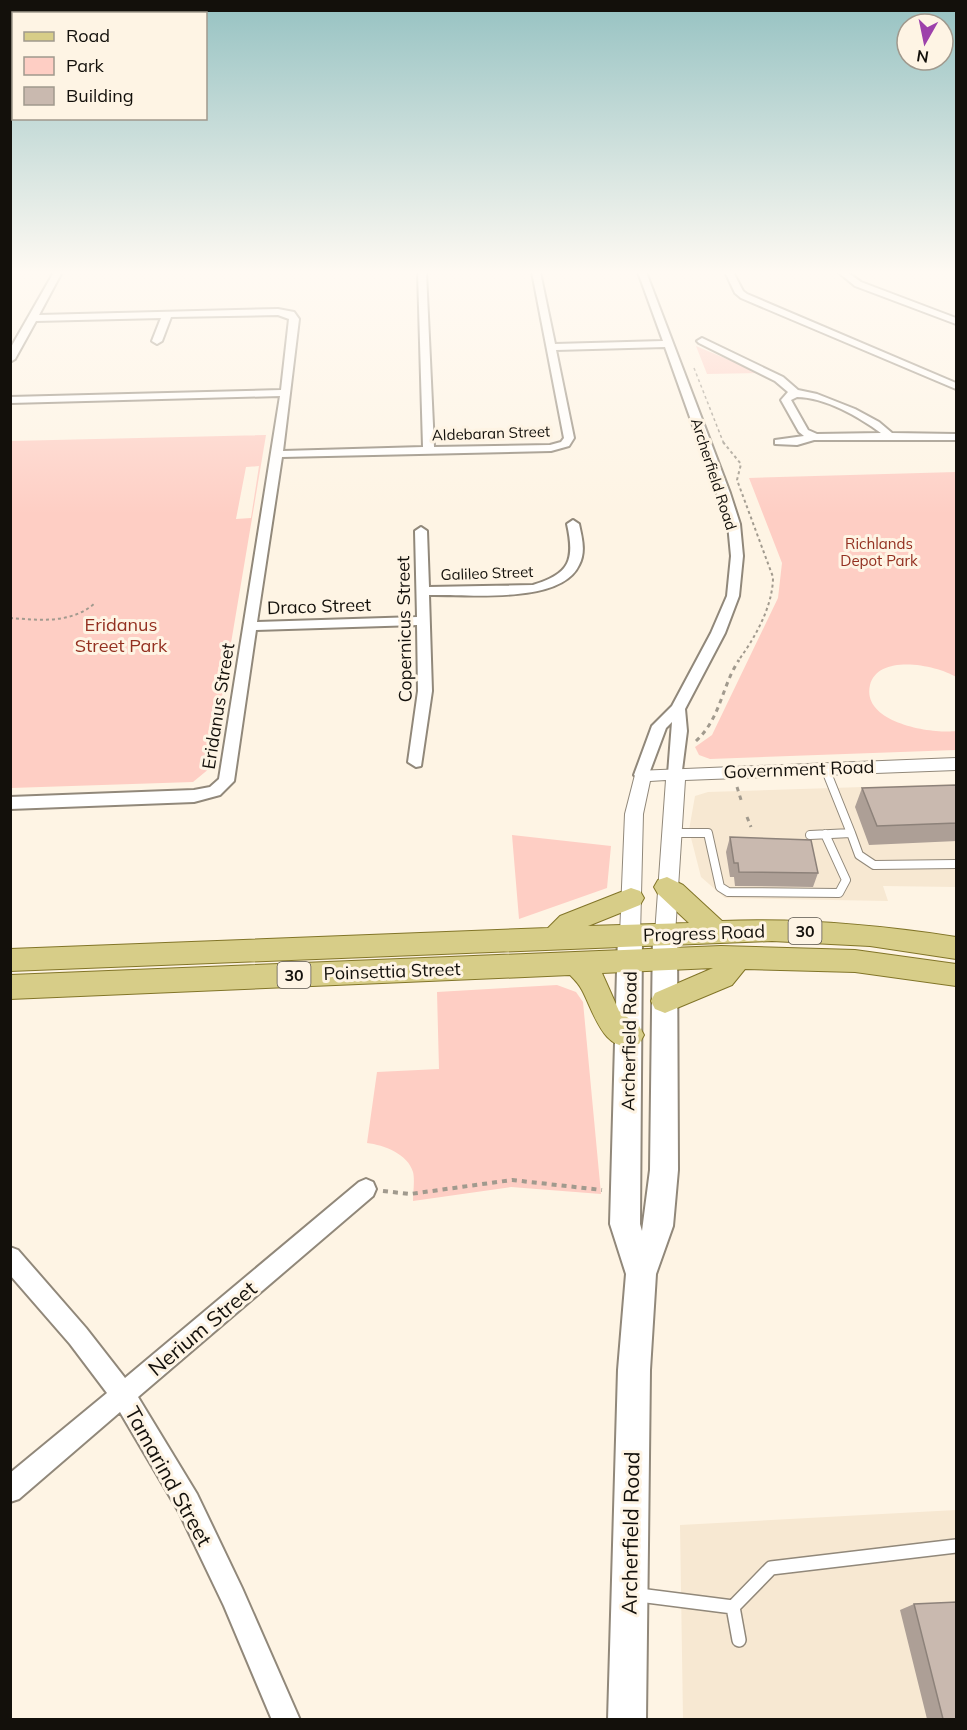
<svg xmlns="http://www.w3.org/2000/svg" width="967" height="1730" viewBox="0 0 967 1730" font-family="Mulish,sans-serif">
<rect width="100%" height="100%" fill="#fef4e4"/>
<!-- built -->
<path fill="#f7e8d2" d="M956 784V887L883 886 888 901 725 898 701 877 689 830 695 796 708 792Z
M956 1510V1719H683L680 1525Z"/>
<!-- green -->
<path fill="#fecec4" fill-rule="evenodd" d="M696 346 760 373 707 374Z
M266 435 210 768 193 782 11 788V441ZM259 466 251 518 236 519 246 467Z
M956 472V677C937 665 878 653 870 685 861 723 932 734 956 731V750L710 759 699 755 695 747 712 735 778 598 782 563 749 478Z
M512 835 611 846 607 888 519 919Z
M557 985 576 992 583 1002 601 1194 511 1187 413 1201C413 1192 415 1180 413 1172 408 1154 384 1145 367 1143L377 1072 439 1069 437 992Z"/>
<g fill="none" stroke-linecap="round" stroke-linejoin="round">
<defs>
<path id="service-far1" d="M671 833H708L720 887 728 892 839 893 846 880 825 834
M851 833 859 855 874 865 956 864
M810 835 851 833 825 768"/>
<path id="service" d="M639 1595 733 1607
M733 1607 771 1568 956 1546
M733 1607 739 1640"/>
<path id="minor" d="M54 272H62L39 315 278 309 294 312 299 319 283 451 423 447 418 272H426L434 447 550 445 561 442 564 438 532 272H540L555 344 663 341 638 272H646L730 493 740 524 743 556 739 596 725 633 685 709 687 731 681 778H671L668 774 672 722 666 728 647 779 642 780 634 775 652 726 672 706 711 633 727 596 731 556 728 524 665 347 556 350 574 438 569 446 551 451 282 457 257 622 417 617 415 531 421 527 427 531 429 587 533 585C570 574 575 560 567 524L573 520 579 524C582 538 586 552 579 565 561 605 466 594 429 595L432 691 421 766 416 767 408 762 418 691 417 625 256 630 234 781 220 795 194 802 10 809V797L194 790 210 787 219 779 280 396 10 403V397L281 390 289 319 278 315 171 317 162 341 157 344 152 341 161 318 36 321 15 359 10 362V349Z
M725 272H733L743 291 747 294 956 383V389L741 298 735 293Z
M838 272H847L861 282 956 318V324L855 286Z
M702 338 783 377 798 390 817 394 855 409 879 422 892 433 956 434V440H814L797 445 775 444V440L804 436 799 432 781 400 788 392 775 381 699 343 697 341ZM797 397C825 397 859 417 881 433L817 434 808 430 791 400Z
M366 1179 373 1182 376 1189 373 1196 138 1397 197 1494 242 1588 300 1720H272L224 1606 179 1512 120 1412 19 1499 10 1502V1473L107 1393 70 1344 10 1275V1247L18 1250 86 1328 125 1378 359 1182Z"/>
<path id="tertiary" d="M956 758V770L685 780 675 934 672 940 665 942 658 940 655 934 666 780 650 781 643 814 640 935 637 941 630 943 623 941 620 935 625 814 636 771Z"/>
<path id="secondary" d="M665 925 673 927 677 934 678 1170 673 1226 656 1274 650 1370 646 1720H608L618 1370 626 1274 610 1224 618 935 622 928 630 926 638 928 642 935 640 1224 642 1231 650 1170 653 934 657 927Z"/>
<path id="primary" d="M667 877 683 885 722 921C801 918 878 925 956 937V959L870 946 772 941 10 971V949L548 928 560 916 631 888 640 891 644 898 640 905 588 926 689 923 658 894 654 887 658 880Z
M721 946 855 950 956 964V986L855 972 745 969 732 985 665 1013 655 1009 651 1001 655 993 713 968 602 973 619 1011 639 1026 644 1035 639 1044C604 1057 594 1012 582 990 579 984 574 979 570 975L10 999V975Z"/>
</defs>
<!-- service-far1 casing -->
<use href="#service-far1" stroke="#91887a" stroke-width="10"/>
<!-- service casing -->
<use href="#service" stroke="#91887a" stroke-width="16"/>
<!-- minor casing -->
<use href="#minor" stroke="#91887a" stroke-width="4"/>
<!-- tertiary casing -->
<use href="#tertiary" stroke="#91887a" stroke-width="2"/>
<!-- secondary casing -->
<use href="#secondary" stroke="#91887a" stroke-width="4"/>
<!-- primary casing -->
<use href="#primary" stroke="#827528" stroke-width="2"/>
<!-- path-far3 -->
<path stroke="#a19a8e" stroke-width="1.5" stroke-dasharray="3 3" stroke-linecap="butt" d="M694 368 724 444"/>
<!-- path-far2 -->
<path stroke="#a19a8e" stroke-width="2" stroke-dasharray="3 3" stroke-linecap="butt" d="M723 442 741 464 737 480 773 577C773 606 755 638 738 661
M10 618C39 620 70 624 94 604"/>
<!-- path-far1 -->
<path stroke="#a19a8e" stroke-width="3" stroke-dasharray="4.5 4.5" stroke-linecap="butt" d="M696 741C721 718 722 685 739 660
M737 787 742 803
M747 817 751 827"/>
<!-- path -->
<path stroke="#a19a8e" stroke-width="4" stroke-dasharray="5 5" stroke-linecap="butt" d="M383 1191 410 1194 512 1180 602 1190"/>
<!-- service-far1 -->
<use href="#service-far1" stroke="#fff" stroke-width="8"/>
<!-- service -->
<use href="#service" stroke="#fff" stroke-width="13"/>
<!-- minor -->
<use href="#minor" fill="#fff" fill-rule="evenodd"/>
<!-- tertiary -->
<use href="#tertiary" fill="#fff" fill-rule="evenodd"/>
<!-- secondary -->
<use href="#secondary" fill="#fff" fill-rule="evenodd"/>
<!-- primary -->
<use href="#primary" fill="#d7cd88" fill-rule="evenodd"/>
</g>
<!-- wall -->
<path fill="#ad9f96" d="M957 785V841L869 845 855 807 862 788Z
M730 837 818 873 813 887 735 886 734 877H730L726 852Z
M914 1604 957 1719H927L900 1610Z"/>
<!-- building -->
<path fill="#c9b9af" stroke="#8d827a" stroke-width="1.5" d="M957 785V823L877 826 862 788Z
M730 837 811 840 818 873 739 872 738 863H734Z
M957 1602V1719H943L914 1604Z"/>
<!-- sky -->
<linearGradient id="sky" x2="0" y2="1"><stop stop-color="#96c2c2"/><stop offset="0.53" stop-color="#fffaf3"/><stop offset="1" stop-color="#fffaf3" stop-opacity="0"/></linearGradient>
<rect width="967" height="514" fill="url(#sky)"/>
<g text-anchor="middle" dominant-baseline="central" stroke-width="6" stroke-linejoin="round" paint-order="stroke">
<!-- far-street labels -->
<g font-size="15" fill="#13100b" stroke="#fef4e4">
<text transform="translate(491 433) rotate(-2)">Aldebaran Street</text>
<text transform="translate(714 474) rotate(72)">Archerfield Road</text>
<text transform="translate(487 573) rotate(-2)">Galileo Street</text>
</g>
<!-- far-park labels -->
<g font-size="15" fill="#933020" stroke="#fef4e4">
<text x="879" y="543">Richlands<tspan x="879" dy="17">Depot Park</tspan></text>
</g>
<!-- shield labels -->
<g fill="#fef4e4" stroke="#5a544c" stroke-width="1.5">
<rect x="788.5" y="918" width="33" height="26" rx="4.5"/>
<rect x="277.5" y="962" width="33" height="26" rx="4.5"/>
</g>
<g font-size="16" font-weight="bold" fill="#13100b">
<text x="805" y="931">30</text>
<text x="294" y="975">30</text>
</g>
<!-- street labels -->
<g font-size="18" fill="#13100b" stroke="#fef4e4">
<text transform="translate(319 606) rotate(-2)">Draco Street</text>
<text transform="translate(404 629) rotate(-91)">Copernicus Street</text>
<text transform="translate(218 706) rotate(-81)">Eridanus Street</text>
<text transform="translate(799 769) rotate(-2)">Government Road</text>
<text transform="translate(704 933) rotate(-2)">Progress Road</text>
<text transform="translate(392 971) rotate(-2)">Poinsettia Street</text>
<text transform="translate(629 1041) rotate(-89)">Archerfield Road</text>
</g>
<!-- park labels -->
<g font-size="18" fill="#933020" stroke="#fef4e4">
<text x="121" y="624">Eridanus<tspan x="121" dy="21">Street Park</tspan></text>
</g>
<!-- near-street labels -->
<g font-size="21" fill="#13100b" stroke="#fef4e4">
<text transform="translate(202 1328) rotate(-40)">Nerium Street</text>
<text transform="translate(169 1476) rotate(61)">Tamarind Street</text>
<text transform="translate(630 1533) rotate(-89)">Archerfield Road</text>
</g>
</g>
<!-- border -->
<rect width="967" height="1730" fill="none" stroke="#13100b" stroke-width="24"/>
<!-- legend -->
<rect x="12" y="12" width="195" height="108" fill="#fef4e4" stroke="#a0998d" stroke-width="1.5"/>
<rect x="24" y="32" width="30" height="9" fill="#d7cd88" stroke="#a0998d" stroke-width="1.5"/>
<text x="66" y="42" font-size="18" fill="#13100b">Road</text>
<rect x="24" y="57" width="30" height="18" fill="#fecec4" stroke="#a0998d" stroke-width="1.5"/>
<text x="66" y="72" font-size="18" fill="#13100b">Park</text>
<rect x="24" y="87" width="30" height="18" fill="#c9b9af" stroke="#a0998d" stroke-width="1.5"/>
<text x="66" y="102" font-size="18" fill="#13100b">Building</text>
<!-- north arrow -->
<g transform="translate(925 42) rotate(189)"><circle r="28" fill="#fef4e4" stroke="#a0998d" stroke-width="1.5"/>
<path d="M0-4.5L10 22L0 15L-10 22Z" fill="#9d41ab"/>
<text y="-9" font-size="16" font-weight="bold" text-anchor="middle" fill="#13100b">N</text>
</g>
</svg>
